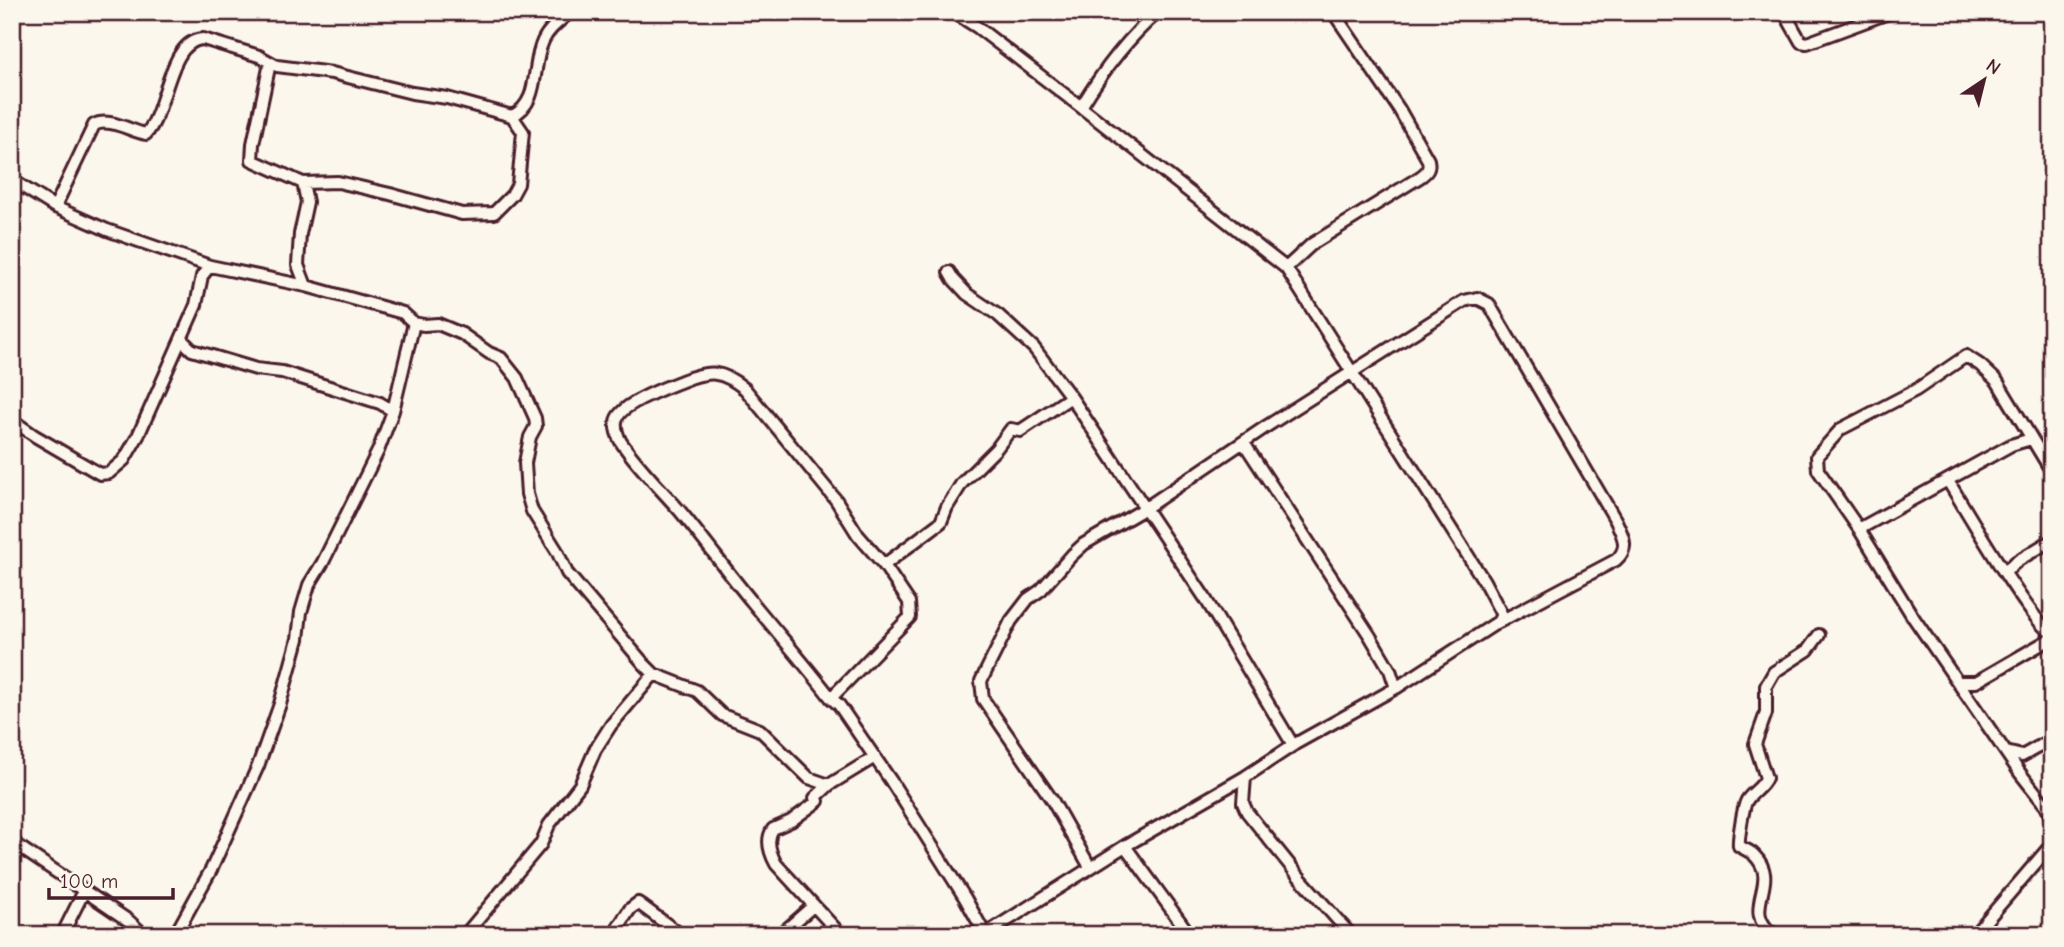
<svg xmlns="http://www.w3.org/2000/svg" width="2064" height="947" viewBox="0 0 2064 947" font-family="'Comic Neue',sans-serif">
<rect width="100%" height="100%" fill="#fbf7ec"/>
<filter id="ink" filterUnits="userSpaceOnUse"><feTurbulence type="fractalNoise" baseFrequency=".0143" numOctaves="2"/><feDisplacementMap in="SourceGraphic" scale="14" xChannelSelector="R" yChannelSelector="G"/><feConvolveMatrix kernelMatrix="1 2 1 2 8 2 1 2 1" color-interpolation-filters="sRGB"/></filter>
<g filter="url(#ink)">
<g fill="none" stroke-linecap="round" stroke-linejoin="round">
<defs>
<path id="minor" d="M953 12 977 27 1081 107 1286 268 1484 581 1502 615 1498 622 1396 688 1295 744 1245 777 1125 846 984 935
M1784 12 1801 42 1807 43 1891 12
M270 63 253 144 252 160 303 183 338 182 390 194 462 214 494 213 512 195 518 184 523 132 512 116
M1081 107C1102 72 1127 39 1158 12
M12 180 55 207 107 230 210 266 306 286 403 313 414 323 393 411 378 451 323 562 309 585 301 612 298 639 280 704 258 766 211 870 175 935
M303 183 307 202 300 234 298 265 306 286
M55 207 94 125C109 117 130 131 146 134 167 112 168 40 203 39L259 56 277 66 332 73 412 93 447 98 512 116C541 102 531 66 543 41 548 29 560 21 570 12
M210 266 202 276 196 305 181 339 192 350 256 369 282 372 380 403 393 411
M1286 268 1312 244 1420 177C1427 172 1430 169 1428 160L1399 109 1333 12
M949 272 953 279 967 294 998 315 1034 348 1071 397 1205 598 1293 745
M414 323 424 325 438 324 462 334 489 353 501 358 517 378 535 418 536 426 530 437 525 463 527 494 532 511 557 551 567 573 644 664 654 674 697 691 722 715 760 730 809 778 829 785
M12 420 35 436 100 474 109 473 124 460 138 436 181 339
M1244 443 1370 636 1390 670 1396 688
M2052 472 1997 381 1980 365 1966 356 1916 390 1841 429 1817 456 1818 470 1859 529 1913 617 2020 773 2046 806 2052 819
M1948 481C1964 506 2032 625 2052 633
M1859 529 2011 445 2031 439
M884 565 941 522 947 507 962 483 996 449 1011 429 1020 431 1071 397
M2005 572 2017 561 2052 540
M1959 682H1976L2052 638
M831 698 910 617 909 602 884 565 858 535 836 500 745 389C722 370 709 370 682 381 667 387 617 405 616 422 615 428 618 437 621 442 638 467 660 488 680 511 705 541 728 573 753 603 779 635 806 665 831 698L839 705 891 781 965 898 985 934
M2006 752 2022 756 2052 739
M1245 777 1243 803 1247 812 1301 879 1351 935
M12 842 129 921 144 935
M1125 846 1190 935
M1090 867 1052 800 983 699 981 681 1011 621 1028 599 1041 590 1072 555 1084 544 1144 509 1267 426 1464 301 1477 298 1489 304 1616 521C1623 536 1630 548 1616 560L1499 622
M62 935 84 891
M465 935 541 844 549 825 580 785 595 750 611 725 654 674
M613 935 630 909 638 903 681 935
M780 935 813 906
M841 935 776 864C770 853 766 839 773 829L791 821 818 801 815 798 829 785 875 757
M1774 935C1738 909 1783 883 1754 855 1750 851 1744 849 1739 846 1738 841 1743 806 1747 800 1753 791 1762 788 1766 778L1755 744 1766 713V686L1774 672 1808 650 1819 635
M1974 935 2052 844"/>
</defs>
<!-- minor casing -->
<use href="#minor" stroke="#4a1f2b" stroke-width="16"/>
<!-- minor -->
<use href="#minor" stroke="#fbf7ec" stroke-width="10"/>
</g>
</g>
<!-- margin -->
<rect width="2064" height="947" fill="none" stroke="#fbf7ec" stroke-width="42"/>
<rect x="21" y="21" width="2022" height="905" fill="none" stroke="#4a1f2b" stroke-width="2.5" filter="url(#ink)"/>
<!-- north arrow -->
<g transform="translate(1984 80) rotate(35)" stroke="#fbf7ec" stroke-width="5" paint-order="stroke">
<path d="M0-5L12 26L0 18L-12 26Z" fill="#4a1f2b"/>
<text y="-10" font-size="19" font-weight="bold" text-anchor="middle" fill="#4a1f2b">N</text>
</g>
<!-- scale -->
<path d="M49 888v10h124v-10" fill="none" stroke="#4a1f2b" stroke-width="3.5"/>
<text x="60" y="888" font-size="21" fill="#4a1f2b" stroke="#fbf7ec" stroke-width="5" paint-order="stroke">100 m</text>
</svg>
